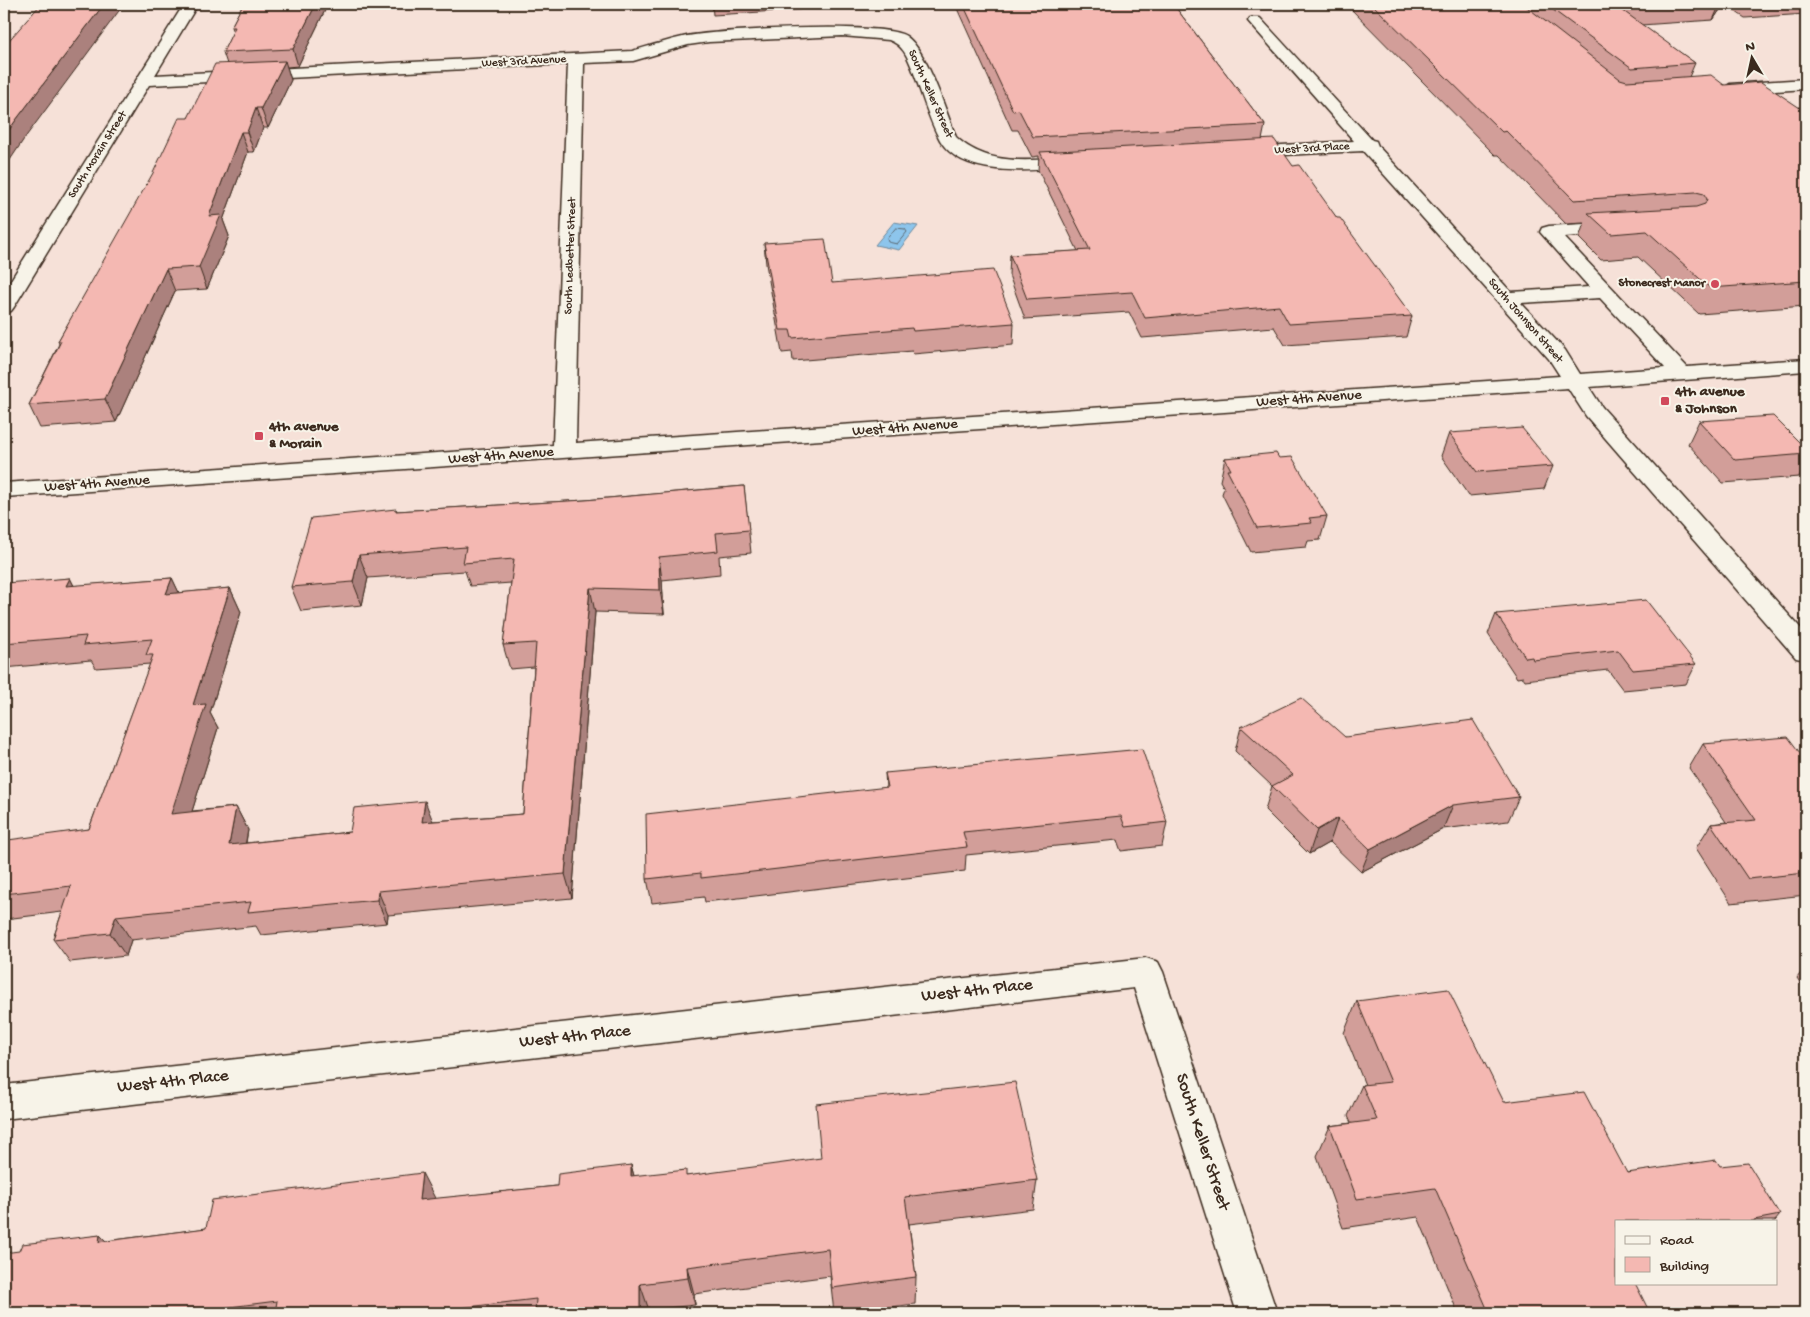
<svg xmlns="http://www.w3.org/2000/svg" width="1810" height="1317" viewBox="0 0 1810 1317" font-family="'Gochi Hand',sans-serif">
<rect width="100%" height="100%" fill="#f6e1d8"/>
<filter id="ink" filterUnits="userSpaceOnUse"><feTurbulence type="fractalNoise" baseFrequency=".02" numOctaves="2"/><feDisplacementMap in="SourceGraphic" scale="10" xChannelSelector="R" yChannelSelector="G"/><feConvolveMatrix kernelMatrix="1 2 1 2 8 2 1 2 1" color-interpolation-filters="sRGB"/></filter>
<g filter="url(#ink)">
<!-- water -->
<path fill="#8dc5ec" stroke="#6c879a" d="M894 222 918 226 899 250 875 245Z"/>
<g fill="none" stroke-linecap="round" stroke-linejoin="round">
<!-- shore -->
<path stroke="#5c6870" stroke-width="1" d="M896 228 905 229 907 232 897 244 888 242 887 239Z"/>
<defs>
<path id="minor" d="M184 4H198L155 75 632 51C650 46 669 40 687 36 720 30 882 21 906 36 927 50 946 112 956 137 989 168 1034 160 1076 157L1082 158 1085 162 1082 166 1076 167C1038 170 963 180 940 140 928 118 921 91 912 68 907 56 903 45 889 40L842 36 709 42 688 45 633 61 584 63 576 443 1560 376 1549 359 1363 151 1246 157 1240 156 1237 152 1240 148 1246 147 1354 141 1248 21 1250 18H1260L1372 140 1376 141 1378 146 1511 292 1589 287 1540 232 1542 228 1549 226 1619 222 1626 224 1628 228 1626 232 1564 237 1687 367 1806 359V371L1589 387 1602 407 1806 634V660L1796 658 1586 416 1568 388 4 497V483L553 445 568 64 149 85 14 307 11 311 4 313V291ZM1600 298 1665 368 1580 374 1565 350 1521 303Z
M1806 79V89L1730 94 1722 89 1730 84Z
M1146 958 1158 962 1163 972 1277 1313H1237L1134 988 4 1119V1085Z"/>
</defs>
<!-- minor casing -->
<use href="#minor" stroke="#3b2a1e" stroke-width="3"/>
<!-- minor -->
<use href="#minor" fill="#f7f3e8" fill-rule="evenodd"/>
</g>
<!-- wall -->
<path fill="#d29e99" stroke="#3b2a1e" d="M243 4H328L298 66 287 67 291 80 268 128H263L254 152H248L223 220 229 236 207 289 175 291 116 422 40 428 29 405 59 344 58 341 188 118 227 64 223 52 233 32 231 27Z
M712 4H841V7L713 15Z
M955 4H1173L1265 125 1262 140 1293 166 1337 218 1412 316 1406 337 1285 345 1274 327 1142 338 1129 312 1025 319 1009 275 1010 255 1078 251 1038 170 1039 156 1032 157 1018 130H1012Z
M1346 4H1806V14L1745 18 1724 4 1713 20 1641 25 1695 63 1689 77 1724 85 1806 112V306L1699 314 1638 257 1601 260 1579 238 1584 223 1566 224 1499 155H1495Z
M764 243 832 283 1014 323 1013 345 913 354 912 351 793 361 792 352 782 353 766 264Z
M1699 421 1806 449V463L1799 477 1723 483 1688 444Z
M1449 433 1553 466 1544 489 1469 496 1441 456Z
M1225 458H1279L1327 516 1320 540 1308 541 1306 547 1251 552 1222 494 1224 488 1220 481Z
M744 486 751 553 719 556 720 574 662 580 664 614 595 612 572 898 388 915 387 923 261 935 256 926 131 940 126 956 70 962 53 939 62 912 5 919 4 918V851L89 829 150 664 96 668 91 660 4 668V586L70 578 74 586 172 578 179 593 230 588 241 612 210 713 218 728 192 811 236 807 248 830 246 843 350 832 432 821 523 814 534 667 510 669 503 645 511 583 470 586 465 571 368 578 362 605 301 611 291 587 396 509 397 511 585 500Z
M1496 614 1696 664 1686 684 1623 690 1608 670 1525 680 1523 677 1517 678 1488 634Z
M1241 727 1345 737 1519 797 1508 821 1443 829 1361 872 1330 842 1309 854 1265 810 1272 786 1235 751Z
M1703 744 1806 761V895L1731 903 1696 848 1711 824 1726 822 1689 768Z
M885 773 1167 822 1162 846 1121 851 1117 840 966 855 965 871 705 902 704 897 652 903 647 879 886 788Z
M1806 966V991L1797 978Z
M1357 1001 1504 1102 1627 1173 1720 1166 1780 1215 1775 1221H1616V1283L1650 1313H1458L1418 1217 1343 1228 1317 1156 1330 1126 1351 1123 1348 1116 1362 1085H1365L1344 1033Z
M631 1165 634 1176H687L1037 1180 1033 1209 909 1224 916 1277 915 1304 843 1313H834L830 1276 694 1294 695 1305 649 1310V1313H4L19 1251 100 1235 106 1241 435 1199 557 1186Z"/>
<!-- shaded-wall -->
<path fill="#ab817d" stroke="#3b2a1e" d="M104 4H124L24 139 4 169V137L16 120Z
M316 4H328L298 66 293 49Z
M1720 4H1724L1713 20Z
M285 61 291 80 268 128 261 108Z
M256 108 263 128 254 152 247 132Z
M241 132 248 152 223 220 229 236 207 289 199 267 209 216Z
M166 269 175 291 116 422 105 399Z
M359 555 368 578 362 605 353 582Z
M659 557 662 580 664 614 660 590Z
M70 578 82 602 66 586Z
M172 578 183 601 166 594Z
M230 588 241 612 210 713 218 728 184 837 171 814 193 705Z
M590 588 595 612 572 898 565 874Z
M425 801 434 824 422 822Z
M1453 805 1443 829 1361 872 1370 849Z
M236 807 248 830 241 868 229 845Z
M1338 818 1330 842 1309 854 1317 830Z
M378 891 388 915 387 923 377 900Z
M116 916 131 940 126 956 110 933Z
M631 1165 639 1194 631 1176Z
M422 1173 437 1202 419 1200Z
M100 1235 126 1262 99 1242Z
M687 1267 694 1294 695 1305 688 1278Z
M640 1284 649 1310V1313H640Z"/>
<!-- building -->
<path fill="#f4b8b2" stroke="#3b2a1e" d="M41 4H104L16 120 4 137V46Z
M243 4H316L293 49 223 52 235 27H231Z
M963 4H1173L1265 125 1033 137 1019 110 1013 111Z
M1372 4H1523L1620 79 1627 81 1711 75 1724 85 1761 82 1806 112V281L1710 288 1647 231 1611 234 1588 213 1696 207 1705 204 1707 199 1704 194 1696 192 1574 200 1506 131 1502 132Z
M1545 4H1641L1615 5 1695 63 1632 68Z
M285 61 261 108H256L247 132H241L209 216 221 215 199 267 166 269 105 399 29 405 61 341H58L153 173 179 118H188L215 64Z
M1274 139 1293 166 1299 165 1337 218H1340L1412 316 1289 324 1279 306 1145 318 1132 292 1027 299 1010 255 1090 250 1040 152Z
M825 239 832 283 993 270 1014 323 913 331 912 328 792 338 790 330H780L764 243Z
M1773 416 1806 449V454L1735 460 1699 421Z
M1522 428 1553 466 1477 472 1449 433Z
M1276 453 1279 458 1292 457 1327 516 1309 518 1312 523 1257 528 1227 470H1231L1225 458Z
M744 486 749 530 716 533 718 551 659 557 660 590 590 588 565 874 378 891 377 900 248 912 251 902 116 916 110 933 53 939 71 886 4 894V851L8 840 89 829 153 655H146L152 639 83 645 86 636 4 643V586L5 583 70 578 66 586 172 578 166 594 230 588 193 705 206 704 171 814 236 807 229 845 350 832 354 808 425 801 422 822 523 814 536 643 503 645 514 559 463 563 466 547 359 555 353 582 291 587 311 518 396 509V511L585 500Z
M1646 600 1696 664 1633 670 1618 650 1533 660 1532 657 1526 658 1496 614Z
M1301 698 1345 737 1473 720 1519 797 1453 805 1370 849 1338 818 1317 830 1272 786 1293 775 1241 727Z
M1788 737 1806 761V873L1748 879 1711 824 1756 820 1703 744Z
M1142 749 1167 822 1125 827 1121 816 963 832 967 847 701 878V873L647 879 646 814 888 787 885 773Z
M1448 989 1504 1102 1584 1092 1627 1173 1716 1160 1720 1166 1748 1163 1780 1215 1754 1220V1221H1616V1283H1635L1650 1313H1489L1435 1188 1357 1199 1330 1126 1377 1120 1362 1085 1391 1082 1357 1001Z
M1015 1082 1037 1180 905 1197 916 1277 832 1288 828 1249 687 1267 688 1278 640 1284V1313H535L536 1299 417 1313H275L277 1301 182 1313H4V1253L19 1251 22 1244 100 1235 99 1242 206 1228 212 1200 422 1173 419 1200 557 1186 558 1174 631 1165V1176L686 1170V1176L821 1158 816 1104Z"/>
</g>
<!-- markers -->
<g fill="#d1495b" stroke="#f7f3e8" stroke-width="2">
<circle cx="1715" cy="284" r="5"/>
<rect x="1660" y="396" width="10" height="10" rx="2.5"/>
<rect x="254" y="431" width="10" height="10" rx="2.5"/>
</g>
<g text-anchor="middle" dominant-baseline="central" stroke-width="4" stroke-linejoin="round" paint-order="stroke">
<!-- far-street labels -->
<g font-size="12" fill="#3b2a1e" stroke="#f7f3e8">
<text transform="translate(524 62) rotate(-3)">West 3rd Avenue</text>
<text transform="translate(930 94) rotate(66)">South Keller Street</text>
<text transform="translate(1312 149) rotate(-3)">West 3rd Place</text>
<text transform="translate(98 155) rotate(-58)">South Morain Street</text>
<text transform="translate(571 256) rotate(-88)">South Ledbetter Street</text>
<text transform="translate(1525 321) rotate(49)">South Johnson Street</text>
</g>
<!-- far-poi labels -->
<g font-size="12" font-weight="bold" fill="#3b2a1e" stroke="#f7f3e8" text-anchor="end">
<text x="1705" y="284">Stonecrest Manor</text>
</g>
<!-- poi labels -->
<g font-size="15" font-weight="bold" fill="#3b2a1e" stroke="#f7f3e8" text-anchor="start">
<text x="1675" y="392">4th avenue<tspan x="1675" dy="17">&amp; Johnson</tspan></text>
<text x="269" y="427">4th avenue<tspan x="269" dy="17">&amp; Morain</tspan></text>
</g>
<!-- street labels -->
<g font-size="15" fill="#3b2a1e" stroke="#f7f3e8">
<text transform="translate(1309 399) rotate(-4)">West 4th Avenue</text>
<text transform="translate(905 428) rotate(-4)">West 4th Avenue</text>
<text transform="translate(501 456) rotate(-4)">West 4th Avenue</text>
<text transform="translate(97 484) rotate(-4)">West 4th Avenue</text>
</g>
<!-- near-street labels -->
<g font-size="18" fill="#3b2a1e" stroke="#f7f3e8">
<text transform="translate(977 991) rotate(-6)">West 4th Place</text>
<text transform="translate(575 1037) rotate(-6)">West 4th Place</text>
<text transform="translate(173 1082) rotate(-6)">West 4th Place</text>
<text transform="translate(1202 1142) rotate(72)">South Keller Street</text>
</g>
</g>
<!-- margin -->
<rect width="1810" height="1317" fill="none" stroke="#f7f3e8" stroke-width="20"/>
<rect x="10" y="10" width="1790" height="1297" fill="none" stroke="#3b2a1e" stroke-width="2" filter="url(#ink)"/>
<!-- legend -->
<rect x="1615" y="1220" width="162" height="65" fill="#f7f3e8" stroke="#aca397"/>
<rect x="1625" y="1236" width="25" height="8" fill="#f7f3e8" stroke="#aca397"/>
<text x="1660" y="1244" font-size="15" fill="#3b2a1e">Road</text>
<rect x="1625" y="1257" width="25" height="15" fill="#f4b8b2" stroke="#aca397"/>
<text x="1660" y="1270" font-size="15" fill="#3b2a1e">Building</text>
<!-- north arrow -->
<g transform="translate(1752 58) rotate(351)" stroke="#f7f3e8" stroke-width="4" paint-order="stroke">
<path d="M0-4L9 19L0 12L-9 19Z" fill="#3b2a1e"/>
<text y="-8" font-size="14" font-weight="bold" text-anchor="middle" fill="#3b2a1e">N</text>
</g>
</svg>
